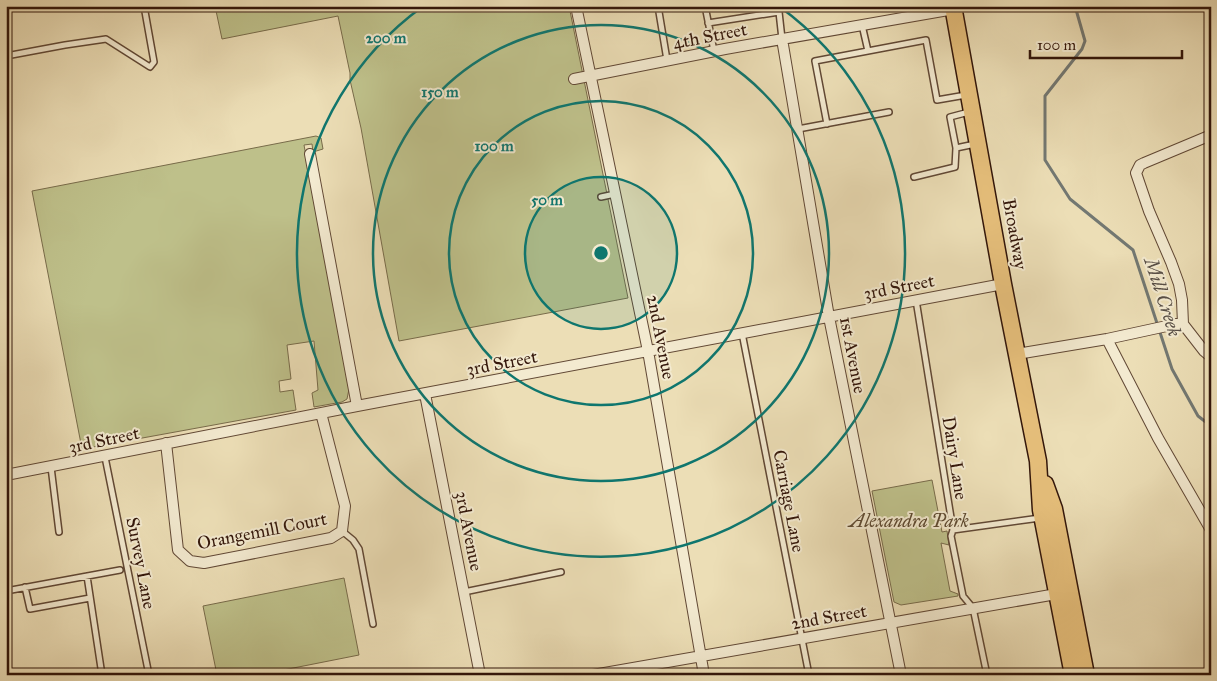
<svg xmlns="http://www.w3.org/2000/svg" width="1217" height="681" viewBox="0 0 1217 681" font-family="'IM FELL Great Primer',serif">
<rect width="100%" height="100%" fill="#ecdeb6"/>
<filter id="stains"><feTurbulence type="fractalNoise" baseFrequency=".004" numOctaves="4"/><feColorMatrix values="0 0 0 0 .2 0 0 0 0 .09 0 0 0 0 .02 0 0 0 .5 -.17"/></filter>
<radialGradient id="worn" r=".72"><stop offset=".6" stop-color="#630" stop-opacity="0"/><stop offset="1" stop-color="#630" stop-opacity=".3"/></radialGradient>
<!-- green -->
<path fill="#bec08a" stroke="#786b4a" d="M215 6H569L628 298 399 341 361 128 350 80V73L338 16 222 39Z
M316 136 321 138 323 149 313 152 312 144 304 145 349 389 347 399 342 402 314 407 312 393 318 390 314 341 287 345 291 379 279 381 280 392 293 390 296 410 82 449 32 191Z
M932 480 942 532 947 531 949 545 941 543 950 591 958 594V596L901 605 894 602 872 491Z
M344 578 359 655 258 675H217L203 606Z"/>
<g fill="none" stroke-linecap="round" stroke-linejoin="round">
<!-- stream -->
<path stroke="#737872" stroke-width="3" d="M1075 6 1085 41 1082 49 1045 96V160L1070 199 1133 250 1172 369 1198 416 1211 426"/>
<defs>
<path id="service" d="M658 6 667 60
M705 6 714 51
M779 12 782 39
M708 23 779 12 778 6
M862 25 868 51
M6 56 65 45 106 39 150 67 154 62 144 6
M827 124 815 61 926 40 937 100 966 95
M798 129 889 112
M956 148 975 144
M914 177 955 167 956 148 950 117 969 112
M601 197 615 194
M916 300 953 530 951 536 963 596 973 608 987 675
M742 333 809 675
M105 457 149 675
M51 467 59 532
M953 530 1040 518
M342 531 353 540 359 549 373 624
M87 576 102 675
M25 587 30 609 90 598
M6 591 120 570
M464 592 561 572"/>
<path id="minor" d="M576 6 648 351 704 675
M782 39 829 317 901 675
M574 79 725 49 954 9
M310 154 357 406
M1183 324 1182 300 1179 284 1171 262 1149 211 1136 173 1140 165 1144 163 1211 135
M1107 339 1158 438 1211 530
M1017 354 1107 339 1176 324H1183L1204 351 1211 357
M425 394 480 675
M166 443 178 550 190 561 204 563 331 538 342 531 345 506 321 413
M6 475 357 406 1003 284
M593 675 1062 593"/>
<path id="primary" d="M953 6 1003 284 1038 461 1041 510 1073 675
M1045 484 1054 509 1086 675"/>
</defs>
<!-- service casing -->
<use href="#service" stroke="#614835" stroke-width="8"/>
<!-- minor casing -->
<use href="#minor" stroke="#614835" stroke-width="12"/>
<!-- primary casing -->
<use href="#primary" stroke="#33160a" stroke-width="19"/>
<!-- service -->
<use href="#service" stroke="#f3ead0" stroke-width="5"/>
<!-- minor -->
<use href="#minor" stroke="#f3ead0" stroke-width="10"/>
<!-- primary -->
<use href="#primary" stroke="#e6bf7b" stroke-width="16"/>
</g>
<!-- distance rings -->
<circle cx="601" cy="253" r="76" fill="#0f766e" fill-opacity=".12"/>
<g fill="none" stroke="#0f766e" stroke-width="2.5">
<circle cx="601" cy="253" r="76"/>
<circle cx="601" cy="253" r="152"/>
<circle cx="601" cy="253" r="228"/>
<path d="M780 7A304 304 0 1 1 422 7"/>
</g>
<g text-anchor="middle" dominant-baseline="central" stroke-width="4" stroke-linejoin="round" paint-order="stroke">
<!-- street labels -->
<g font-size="18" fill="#33160a" stroke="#f3ead0">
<text transform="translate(710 36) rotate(-11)">4th Street</text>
<text transform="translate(1015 234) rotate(80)">Broadway</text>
<text transform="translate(899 287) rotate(-11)">3rd Street</text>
<text transform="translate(661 337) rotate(79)">2nd Avenue</text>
<text transform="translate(853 355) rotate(79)">1st Avenue</text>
<text transform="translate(502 363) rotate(-11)">3rd Street</text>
<text transform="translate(104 440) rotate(-12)">3rd Street</text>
<text transform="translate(955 458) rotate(81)">Dairy Lane</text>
<text transform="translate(789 501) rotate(79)">Carriage Lane</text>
<text transform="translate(262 531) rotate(-11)">Orangemill Court</text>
<text transform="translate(469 531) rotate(79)">3rd Avenue</text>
<text transform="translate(141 563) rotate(79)">Survey Lane</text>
<text transform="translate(829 617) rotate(-10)">2nd Street</text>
</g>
<!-- park labels -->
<g font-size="18" font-style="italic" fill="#5d4930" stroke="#f3ead0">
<text x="909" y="521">Alexandra Park</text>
</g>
<!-- water labels -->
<g font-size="19" font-style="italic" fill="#584f47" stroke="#f3ead0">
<text transform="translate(1163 297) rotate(72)">Mill Creek</text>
</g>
</g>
<circle cx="601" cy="253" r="8" fill="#0f766e" stroke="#f3ead0" stroke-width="2.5"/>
<g font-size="15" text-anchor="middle" font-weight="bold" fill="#0f766e" stroke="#f3ead0" stroke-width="4" stroke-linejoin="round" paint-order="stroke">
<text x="386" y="43">200 m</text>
<text x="440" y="97">150 m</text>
<text x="494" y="151">100 m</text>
<text x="547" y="205">50 m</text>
</g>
<!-- margin -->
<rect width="1217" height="681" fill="none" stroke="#ecdeb6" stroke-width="25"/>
<rect x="8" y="8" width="1202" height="666" fill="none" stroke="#33160a" stroke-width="2.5"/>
<rect x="12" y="12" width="1192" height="656" fill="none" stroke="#33160a"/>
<!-- scale -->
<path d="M1030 50v8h152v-8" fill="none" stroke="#33160a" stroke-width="2.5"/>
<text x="1037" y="50" font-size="15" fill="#33160a" stroke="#f3ead0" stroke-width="4" paint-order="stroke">100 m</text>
<rect width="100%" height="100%" filter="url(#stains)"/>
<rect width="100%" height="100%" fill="url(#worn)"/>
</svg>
